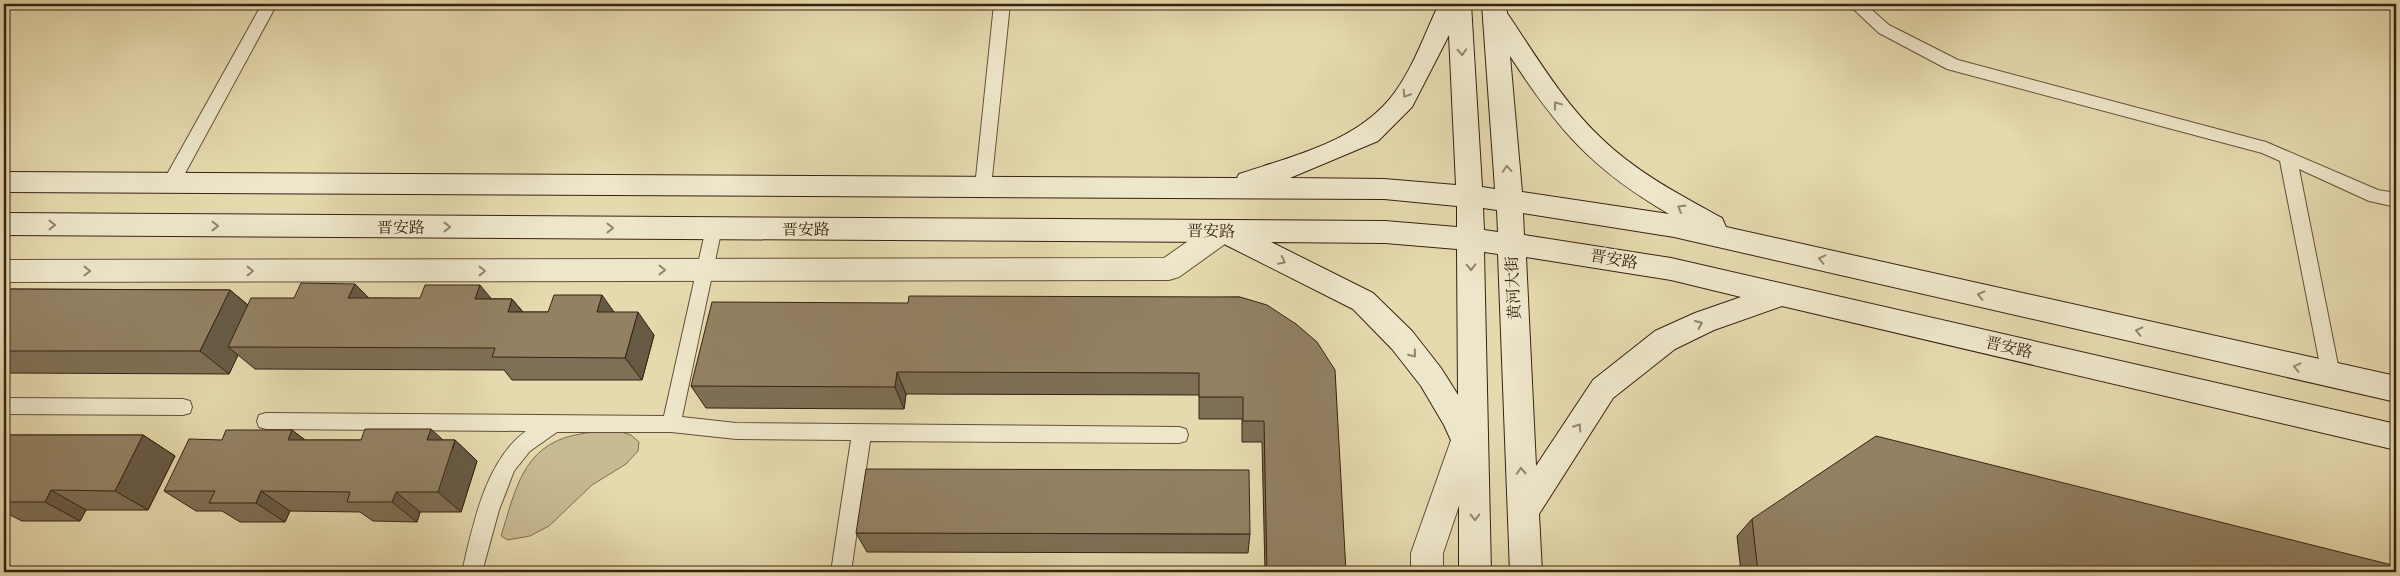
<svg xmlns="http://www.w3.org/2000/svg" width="2400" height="576" viewBox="0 0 2400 576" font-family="'EB Garamond','Noto Serif SC',serif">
<rect width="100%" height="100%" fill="#e5d9ae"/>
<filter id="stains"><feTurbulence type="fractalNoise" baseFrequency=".004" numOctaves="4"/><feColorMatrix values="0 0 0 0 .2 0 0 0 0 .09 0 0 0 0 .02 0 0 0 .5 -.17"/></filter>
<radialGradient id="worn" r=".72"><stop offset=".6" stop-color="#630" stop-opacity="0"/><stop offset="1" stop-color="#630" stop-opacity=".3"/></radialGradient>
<!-- green -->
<path fill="#c8ba93" stroke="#806e52" d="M614 430 631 435 639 442 638 451 626 464 592 485 549 526 530 536 508 540 501 536C515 492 522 446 575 435 587 432 601 432 614 430Z"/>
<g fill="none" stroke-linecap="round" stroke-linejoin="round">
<defs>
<path id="lane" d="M262 4H277L177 188 171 190 165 188 163 183 165 178Z
M994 4H1010L991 187 989 192 983 194 977 192 975 187Z
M1848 4H1865L1889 25 1958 60 2266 142 2378 190 2396 193V207L2369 201 2299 169 2340 375 2337 381 2331 383 2325 381 2322 375 2280 161 2262 153 1947 69 1879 33Z
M714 221 720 223 722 228 682 417 736 423 1179 427 1186 429 1188 435 1186 441 1179 443 870 441 851 572H831L851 440 736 439 671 432H557L530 451 514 471 499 510 482 572H462C473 525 485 461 526 431L266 429 259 427 257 421 259 415 266 413 664 416 706 228 708 223Z
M4 398 183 399 190 401 192 407 190 413 183 415 4 414Z"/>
<path id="street" d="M1223 220 1232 223 1236 231 1232 239 1179 277 1169 280 4 282V260L1164 258 1214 223Z
M1471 413 1481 417 1486 426 1443 553V572H1411V553L1456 426 1461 417Z"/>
<path id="secondary" d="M1439 4H1471L1482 187 1495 189 1482 4H1506L1507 13C1536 56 1563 102 1601 138 1636 172 1680 195 1722 218L1726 227 2396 376V402L1674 237 1523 213 1524 235 1671 258 2396 424V450L1782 306 1714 330 1675 349 1613 398 1539 514 1542 572H1510L1498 254 1484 252 1491 572H1459V458L1444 425 1421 386 1392 349 1353 309 1220 242 4 235V213L1385 221 1457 227V206L1384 199 4 192V172L1237 178 1239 174C1293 156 1360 141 1395 92 1414 66 1425 33 1439 4ZM1449 35 1456 185 1384 179 1290 178 1378 141 1412 107ZM1510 56C1558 130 1592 169 1669 214L1522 192ZM1483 208 1497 210 1498 232 1484 230ZM1271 242 1385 243 1457 249 1458 395 1441 368 1412 331 1373 293ZM1526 257 1671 280 1741 297 1695 313 1655 331 1593 380 1536 466Z"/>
</defs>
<!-- lane casing -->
<use href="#lane" stroke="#635038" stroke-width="2"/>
<!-- street casing -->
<use href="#street" stroke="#635038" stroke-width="2"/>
<!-- secondary casing -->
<use href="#secondary" stroke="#382211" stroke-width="2"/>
<!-- lane -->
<use href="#lane" fill="#eee6ca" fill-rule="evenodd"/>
<!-- street -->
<use href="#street" fill="#eee6ca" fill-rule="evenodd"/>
<!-- secondary -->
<use href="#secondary" fill="#eee6ca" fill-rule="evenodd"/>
</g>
<!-- wall -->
<path fill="#7e6f55" stroke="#382211" d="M4 289 230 290 248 305 369 298 512 299 523 312H614L654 335 642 380H512L504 370 255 369 238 355 229 374 4 373Z
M1240 297 1346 572H1265L1262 442H1242V419H1199V395L906 394 904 409 706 408 691 386 908 303Z
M292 430 305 440H455L477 461 461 512H420L417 522 373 521 360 512 290 511 285 522H240L222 511H196L164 491 222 440Z
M4 435H143L175 456 148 510H86L80 521H22L4 512Z
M1752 519 2396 572H1741L1737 536Z
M856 533 1250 534 1248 553 867 552Z"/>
<!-- shaded-wall -->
<path fill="#665a45" stroke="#382211" d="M355 284 378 307 348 298Z
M480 285 500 309 475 299Z
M230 290 257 313 228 347 238 355 229 374 200 351Z
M602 295 619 319 597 312Z
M512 299 531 322 508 312Z
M638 312 654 335 642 380 625 358Z
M897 372 906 394 904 409 895 387Z
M431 429 453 449 455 440 477 461 461 512 438 492 427 440Z
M292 430 319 451 288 440Z
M143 435 175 456 148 510 115 491Z
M51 490 86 510 80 521 45 502Z
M261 491 290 511 285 522 256 503Z
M396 492 420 512 417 522 392 502Z"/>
<!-- building -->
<path fill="#928163" stroke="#382211" d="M301 283 355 284 348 298H420L425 285H480L475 299H512L508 312H548L554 295H602L597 312H638L625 358 492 357 495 348 228 347 251 298H294Z
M4 289 230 290 200 351H4Z
M909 296 1240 297 1267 305 1296 324 1317 342 1335 370 1346 572H1267L1264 421H1243V397H1199V373L897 372 895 387 691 386 712 302 908 303Z
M365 429H431L427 440H455L438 492H396L392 502H347L350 492 261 491 256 503H209L215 491H164L189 439 222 440 226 430H292L288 440H361Z
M4 435H143L115 491 51 490 45 502H4Z
M1876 436 2396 566V572H1758L1752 519Z
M866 469 1249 470 1250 534 856 533Z"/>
<!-- one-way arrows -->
<defs><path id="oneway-chevron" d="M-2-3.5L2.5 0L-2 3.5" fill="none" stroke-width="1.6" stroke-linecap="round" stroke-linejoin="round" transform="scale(1.25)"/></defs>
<g stroke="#93846e">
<use href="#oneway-chevron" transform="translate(1462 52) rotate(87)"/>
<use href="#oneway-chevron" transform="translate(1406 94) rotate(123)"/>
<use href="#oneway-chevron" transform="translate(1557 105) rotate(-127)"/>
<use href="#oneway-chevron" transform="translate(1507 169) rotate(-94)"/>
<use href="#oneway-chevron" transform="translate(1681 208) rotate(-149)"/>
<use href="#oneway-chevron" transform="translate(52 225)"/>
<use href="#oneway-chevron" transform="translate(215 226)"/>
<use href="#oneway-chevron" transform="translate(447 227)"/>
<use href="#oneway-chevron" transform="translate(610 228)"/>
<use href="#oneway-chevron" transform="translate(1822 259) rotate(-167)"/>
<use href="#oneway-chevron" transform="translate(1282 261) rotate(27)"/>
<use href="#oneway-chevron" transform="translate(1471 267) rotate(89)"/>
<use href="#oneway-chevron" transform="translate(662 270)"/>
<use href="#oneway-chevron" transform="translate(87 271)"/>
<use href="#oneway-chevron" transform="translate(250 271)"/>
<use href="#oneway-chevron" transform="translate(482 271)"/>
<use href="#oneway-chevron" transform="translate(1981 295) rotate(-167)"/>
<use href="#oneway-chevron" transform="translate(1699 324) rotate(-24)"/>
<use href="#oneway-chevron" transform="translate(2139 331) rotate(-167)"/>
<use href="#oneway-chevron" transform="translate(1413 354) rotate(51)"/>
<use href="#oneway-chevron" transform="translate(2297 367) rotate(-167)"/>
<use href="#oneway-chevron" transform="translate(1578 427) rotate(-57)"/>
<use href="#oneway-chevron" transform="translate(1521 471) rotate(-93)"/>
<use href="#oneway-chevron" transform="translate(1475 517) rotate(89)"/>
</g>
<g text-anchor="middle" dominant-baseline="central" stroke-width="4.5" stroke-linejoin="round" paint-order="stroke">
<!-- street labels -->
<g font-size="16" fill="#382211" stroke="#eee6ca">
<text x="401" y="227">晋安路</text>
<text x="806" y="229">晋安路</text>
<text transform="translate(1211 231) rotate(1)">晋安路</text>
<text transform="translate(1614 259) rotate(10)">晋安路</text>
<text transform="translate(1513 288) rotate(-93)">黄河大街</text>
<text transform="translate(2009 347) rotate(13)">晋安路</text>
</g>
</g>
<!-- margin -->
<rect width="2400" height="576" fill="none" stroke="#e5d9ae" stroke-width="20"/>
<rect x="5" y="5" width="2390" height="566" fill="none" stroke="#382211" stroke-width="2.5"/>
<rect x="10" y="10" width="2380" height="556" fill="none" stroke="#382211"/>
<rect width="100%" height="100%" filter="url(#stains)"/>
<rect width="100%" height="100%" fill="url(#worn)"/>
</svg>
